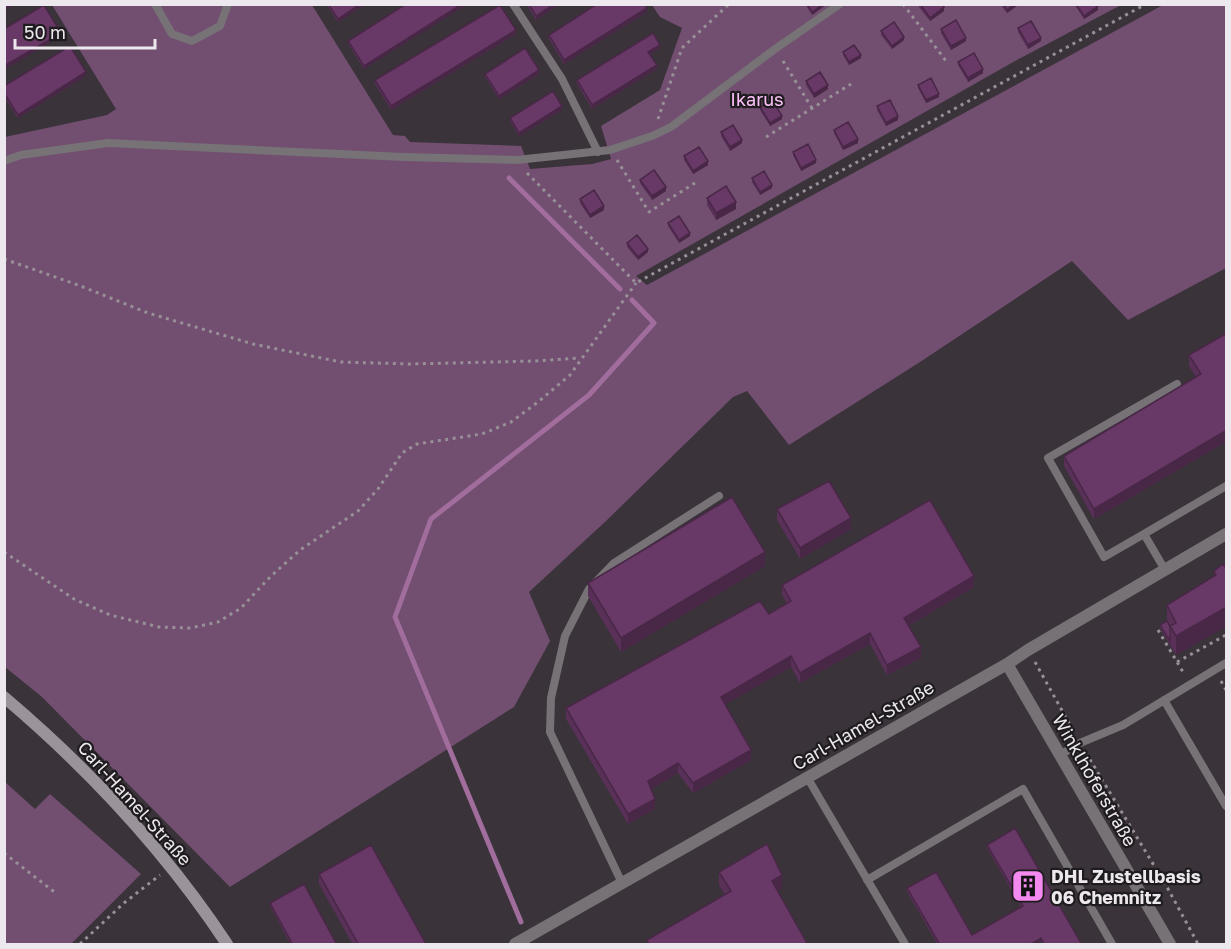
<svg xmlns="http://www.w3.org/2000/svg" width="1231" height="949" viewBox="0 0 1231 949" font-family="'Golos Text',sans-serif">
<rect width="100%" height="100%" fill="#3a333a"/>
<!-- green -->
<path fill="#724e70" d="M52 5H312L393 135 405 136 410 142 521 146 530 169 592 164 611 159 601 126 660 90 682 28 660 17 652 5H1121L1015 61 636 276 647 285 1163 5H1226V268L1128 320 1072 261 920 362 789 445 747 391 733 397 606 521 529 592 550 641 514 707 230 887 42 697 5 667V137L107 115 116 109Z
M5 782 35 809 50 794 141 874 71 944H5Z"/>
<g fill="none" stroke-linecap="round" stroke-linejoin="round">
<!-- stream -->
<path stroke="#a06d9d" stroke-width="5" d="M509 178 620 289
M521 922 395 617 431 519 589 395 654 323 632 300"/>
<!-- path -->
<path stroke="#979197" stroke-width="3" stroke-dasharray="3 4.5" stroke-linecap="butt" d="M903 4 946 61
M783 61 812 108
M658 119 682 48 729 4
M766 137 851 84
M617 160 649 212 695 183
M527 173 636 283 1146 4
M4 259 78 285 148 313 253 344 341 362 410 364 535 361 580 358
M4 552 74 599 110 615 159 627 190 628 218 622 241 608 271 576 300 550 358 511 378 489 402 453 417 444 482 434 511 422 538 402 570 375 636 283
M1158 630 1183 672
M1035 662 1074 732
M1177 662 1226 635
M1221 681 1226 690
M1086 753 1167 887 1198 944
M4 853 57 894
M80 944 124 903 160 875"/>
<!-- lane -->
<path stroke="#767276" stroke-width="8" d="M155 4 172 34 192 41 220 26 228 4
M513 4 562 79 598 152
M4 161 21 155 108 143 404 157 517 160 610 150 652 136 671 127 775 49 840 4
M1144 534 1104 557 1048 458 1177 384
M1165 570 1144 534 1226 486
M1164 700 1226 806
M1060 755 1080 743 1123 725 1226 663
M807 777 905 944
M867 880 1023 789 1112 944
M622 883 550 732 551 698 565 636 589 589 614 563 719 496"/>
<!-- street -->
<path stroke="#767276" stroke-width="12" d="M1007 664 1170 944
M515 944 1007 664 1028 650 1226 534"/>
<!-- secondary -->
<path stroke="#9a949a" stroke-width="12" d="M4 697C89 769 166 852 227 944"/>
</g>
<!-- wall -->
<path fill="#593058" d="M326 4H366L338 22Z
M406 4 364 69 348 44V41Z
M528 4H560L536 20 528 7Z
M805 4H827L812 15Z
M919 4H942L944 11 930 21 919 7Z
M1000 4H1018V5L1007 13Z
M1074 4H1097L1098 10 1084 19Z
M647 12 564 64 549 39V35Z
M1018 28 1041 41 1028 49 1018 32Z
M941 29 966 41 951 50 941 33Z
M881 31 904 40 892 49 881 35Z
M516 34 391 110 375 84V80Z
M660 48 650 54 657 69 592 109 577 84V80Z
M843 52 861 58 849 65 843 55Z
M958 62 983 73 968 82 958 65Z
M485 74H539L499 99 485 77Z
M86 76 18 118 4 97V86Z
M806 81 828 89 814 98 806 85Z
M918 85 939 97 926 103 918 88Z
M877 106 898 120 886 126 877 110Z
M760 107 782 119 770 126 760 110Z
M562 110 519 136 510 121V118Z
M834 130 858 143 843 150 834 133Z
M721 132 742 143 730 151 721 136Z
M793 152 816 163 801 171 793 155Z
M684 156 708 165 693 174 684 160Z
M752 178 772 188 760 195 752 182Z
M640 180 666 191 652 200 640 183Z
M707 198 736 209 716 220 707 205Z
M580 199 604 210 590 218 580 203Z
M668 223 690 236 679 243 668 226Z
M627 243 648 252 638 260 627 247Z
M1227 333V441L1094 519 1064 466V456L1196 377 1189 366V355Z
M777 509 851 529 800 559 777 520Z
M765 566 621 652 588 596V583Z
M1227 569V626L1176 655 1160 628V625L1167 621V605L1214 577V571Z
M782 585 974 587 908 626 921 658 887 675 870 644 800 683 791 667 725 704 751 760 693 793 678 773 651 789 655 809 628 824 566 719V708L769 614 787 604 782 595Z
M987 845 1082 945H1043L1041 941 1036 945H938L907 892V888L972 935 1021 907 987 848Z
M719 872 782 888 777 891 808 945H647V940L725 895 719 885Z
M319 874 426 945H353L319 884Z
M270 903 337 945H291L270 906Z"/>
<!-- shaded-wall -->
<path fill="#492747" d="M9 4H15L4 11V7Z
M360 4H366L338 22V19Z
M462 4H468L364 69V66Z
M554 4H560L536 20V16Z
M823 4H827L812 15V12Z
M1014 4 1018 5 1007 13V10Z
M1098 6V10L1084 19V16Z
M944 7V11L930 21V18Z
M647 8V12L564 64V60Z
M516 30V34L391 110V106Z
M61 33V36L4 70V66Z
M904 37V40L892 49V46Z
M966 38V41L951 50V46Z
M1041 38V41L1028 49V45Z
M660 45V48L648 55V52Z
M861 55V58L849 65V62Z
M657 65V69L592 109V105Z
M983 69V73L968 82V78Z
M539 70V74L499 99V96Z
M86 72V76L18 118V115Z
M828 85V89L814 98V94Z
M939 94V97L926 103V100Z
M562 106V110L519 136V133Z
M782 116V119L770 126V123Z
M898 116V120L886 126V123Z
M858 139V143L843 150V147Z
M742 140V143L730 151V147Z
M816 160V163L801 171V168Z
M708 161V165L693 174V171Z
M772 185V188L760 195V192Z
M666 187V191L652 200V196Z
M736 202V209L716 220V213Z
M604 206V210L590 218V215Z
M690 233V236L679 243V240Z
M648 249V252L638 260V257Z
M1227 430V441L1094 519V509Z
M851 518V529L800 559V548Z
M765 552V566L621 652V638Z
M974 576V587L904 628V618Z
M1227 607V626L1176 655V636Z
M870 633V644L800 683V673Z
M921 647V658L887 675V665Z
M791 656V667L721 707V697Z
M751 750V760L693 793V783Z
M678 763V773L648 791V781Z
M655 799V809L628 824V814Z
M782 875V888L772 895V881Z
M1041 938V941L1036 945H1030Z"/>
<!-- building -->
<path fill="#683866" stroke="#492747" stroke-width="1.5" d="M328 4H360L338 19Z
M406 4H462L364 66 348 41Z
M529 4H554L536 16Z
M597 4H644L647 8 564 60 549 35Z
M807 4H823L812 12Z
M920 4H942L944 7 930 18Z
M1003 4H1014L1007 10Z
M1076 4H1097L1098 6 1084 16Z
M44 5 61 33 4 66V29Z
M500 5 516 30 391 106 375 80Z
M956 20 966 38 951 46 941 29Z
M1031 21 1041 38 1028 45 1018 28Z
M894 22 904 37 892 46 881 31Z
M653 33 660 45 648 52 657 65 592 105 577 80Z
M854 45 861 55 849 62 843 52Z
M70 46 86 72 18 115 4 93V86Z
M525 48 539 70 499 96 485 74Z
M974 53 983 69 968 78 958 62Z
M820 72 828 85 814 94 806 81Z
M931 78 939 94 926 100 918 85Z
M553 91 562 106 519 133 510 118Z
M772 100 782 116 770 123 760 107Z
M890 100 898 116 886 123 877 106Z
M848 122 858 139 843 147 834 130Z
M733 125 742 140 730 147 721 132Z
M808 144 816 160 801 168 793 152Z
M699 147 708 161 693 171 684 156Z
M654 170 666 187 652 196 640 180Z
M764 171 772 185 760 192 752 178Z
M726 186 736 202 716 213 707 198Z
M594 190 604 206 590 215 580 199Z
M679 216 690 233 679 240 668 223Z
M637 235 648 249 638 257 627 243Z
M1227 333V430L1094 509 1064 456 1201 374 1189 355Z
M829 481 851 518 800 548 777 509Z
M732 497 765 552 621 638 588 583Z
M930 500 974 576 904 618 921 647 887 665 870 633 800 673 791 656 721 697 751 750 693 783 678 763 648 781 655 799 628 814 566 708 760 601 769 614 791 601 782 585Z
M1223 564 1227 569V607L1176 636 1170 626 1176 623 1167 605 1216 575 1214 571Z
M1167 621 1170 627V641L1160 625Z
M1015 828 1082 945H1045L1041 938 1030 945H940L907 888 936 872 972 935 1023 906 987 845Z
M767 844 782 875 772 881 808 945H649L647 940 731 891 719 872Z
M371 845 426 944 425 945H359L319 874Z
M304 884 337 945H293L270 903Z"/>
<!-- icons -->
<defs>
<symbol id="building-square" viewBox="-11 -11 22 22"><rect x="-9" y="-9" width="18" height="18" rx="4" fill="#f489ef" stroke="#1f1c1f"/><path d="M-4-6H4V6H1V3H-1V6H-4ZM-2.5-4.3h1.7v1.8h-1.7ZM.8-4.3h1.7v1.8H.8ZM-2.5-1h1.7V.8h-1.7ZM.8-1h1.7V.8H.8Z" fill="#111"/></symbol>
</defs>
<g fill-rule="evenodd">
<use href="#building-square" x="1009" y="867" width="38" height="38"/>
</g>
<g text-anchor="middle" dominant-baseline="central" stroke-width="4.5" stroke-linejoin="round" paint-order="stroke">
<!-- park labels -->
<g font-size="18" fill="#fdc1f8" stroke="#1f1c1f">
<text x="757" y="99">Ikarus</text>
</g>
<!-- street labels -->
<g font-size="18" fill="#ede8ed" stroke="#1f1c1f">
<text transform="translate(863 725) rotate(-30)">Carl-Hamel-Straße</text>
<text transform="translate(1095 780) rotate(60)">Winklhoferstraße</text>
<text transform="translate(135 803) rotate(48)">Carl-Hamel-Straße</text>
</g>
<!-- poi labels -->
<g font-size="18" font-weight="bold" fill="#ede8ed" stroke="#1f1c1f" text-anchor="start">
<text x="1051" y="876">DHL Zustellbasis<tspan x="1051" dy="21">06 Chemnitz</tspan></text>
</g>
</g>
<!-- border -->
<rect width="1231" height="949" fill="none" stroke="#ede8ed" stroke-width="12"/>
<!-- scale -->
<path d="M15 39v9h140v-9" fill="none" stroke="#ede8ed" stroke-width="3"/>
<text x="24" y="39" font-size="18" fill="#ede8ed" stroke="#1f1c1f" stroke-width="4.5" paint-order="stroke">50 m</text>
</svg>
